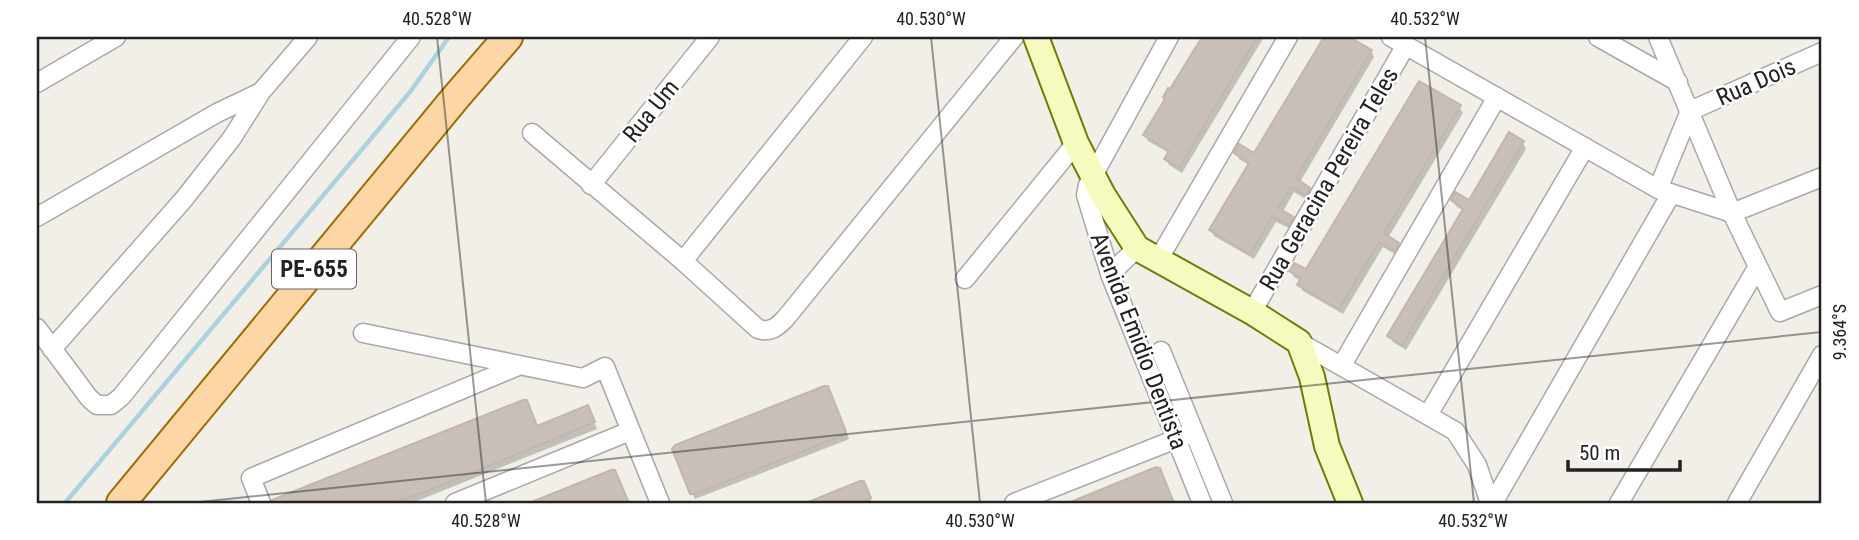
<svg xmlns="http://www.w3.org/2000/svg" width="1859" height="540" viewBox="0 0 1859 540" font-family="'Roboto Condensed',sans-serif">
<rect width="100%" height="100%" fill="#f2efe9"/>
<!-- shadow -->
<path fill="#0003" d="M1204 37H1232L1237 40 1239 37H1264L1182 173 1169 165 1166 159 1169 153 1148 141 1145 135Z
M1326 37H1346L1371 51 1374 57 1300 182 1309 189 1313 195 1309 201 1294 192 1282 213 1292 218 1296 224 1293 230 1276 222 1254 259 1214 236 1211 230 1249 165 1239 159 1236 153 1255 156Z
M1459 107 1463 113 1388 238 1398 245 1401 251 1398 256 1383 247 1343 314 1303 291 1299 285 1301 281 1294 277 1291 271H1307Z
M1523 143 1526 149 1406 350 1393 342 1389 336 1464 211 1456 206 1453 200 1469 202Z
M831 394 849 438 847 440 695 499 692 493Z
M590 413 597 429 412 503H274L275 501Z
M1156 469 1163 476 1174 503H1071Z
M860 483 867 489 872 503H811Z"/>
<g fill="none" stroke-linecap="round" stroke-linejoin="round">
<!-- stream -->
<path stroke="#aad3df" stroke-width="4.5" d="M65 503 410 92 449 37"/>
</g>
<!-- building -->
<path fill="#c7bfb8" stroke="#c4b6ab" stroke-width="2" d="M1202 37H1257L1179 168 1164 159 1169 151 1143 135 1165 99 1163 97 1168 88 1170 89Z
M1324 37H1349L1372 50 1296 178 1310 188 1306 196 1291 187 1278 208 1294 217 1289 225 1272 217 1250 254 1209 230 1249 163 1234 153 1239 144 1254 153Z
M1419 81 1461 105 1384 233 1399 243 1395 251 1379 242 1339 309 1297 285 1301 278 1289 271 1294 263 1306 269Z
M1509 132 1524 141 1402 345 1387 336 1463 209 1451 200 1455 192 1469 200Z
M824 386H828L838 411 846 432 844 435 694 494H690L672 449 675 445Z
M523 400H527L537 426 588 405 595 422 425 492 391 503H272V500Z
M1156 467 1160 468 1174 503H1068Z
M611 470H615L629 503H529Z
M860 481H864L871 498 859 503H806Z"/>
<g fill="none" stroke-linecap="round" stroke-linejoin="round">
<defs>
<path id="street" d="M1169 37 1088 185 1086 195 1110 274 1202 503
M1391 37 1658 189 1732 213 1822 177
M1598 37 1678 82
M1658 37 1732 213 1780 312 1822 295
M37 83 116 37
M532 133 683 261 758 329C770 333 777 327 785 319L1014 37
M591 185 710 37
M1658 189 1690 111 1822 52
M37 217 217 113 261 92
M1158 260 1288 37
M683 261 863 37
M1110 274 1137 248
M965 279 1076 143
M1252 312 1406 45
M37 328 89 398 97 405H111L121 397 411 37
M363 333 583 378 605 367 660 503
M1299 342 1455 431 1477 465 1490 503
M52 349 184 199 232 138 261 92 308 37
M1161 351 1223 503
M1342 365 1497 97
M1428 415 1585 147
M261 503 251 478 518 366
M455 503 630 431
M1014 503 1194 432
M1493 503 1671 194
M1619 503 1757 268
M1737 503 1822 355"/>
<path id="secondary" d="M1036 37 1076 143 1103 195 1137 248 1252 312 1299 342 1312 377 1327 446 1350 503"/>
<path id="primary" d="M121 503 456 97 508 37"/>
</defs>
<!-- street casing -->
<use href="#street" stroke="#a9a9a9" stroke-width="21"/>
<!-- secondary casing -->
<use href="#secondary" stroke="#707d05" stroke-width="28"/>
<!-- primary casing -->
<use href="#primary" stroke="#a06b00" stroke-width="32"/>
<!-- street -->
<use href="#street" stroke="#fff" stroke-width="18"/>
<!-- secondary -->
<use href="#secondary" stroke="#f7fabf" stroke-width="24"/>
<!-- primary -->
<use href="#primary" stroke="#fcd6a4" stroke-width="28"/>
</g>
<!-- ticks -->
<path fill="none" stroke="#222" stroke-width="2" stroke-opacity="0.45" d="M437 37 486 503M931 37 980 503M1425 37 1474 503M190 503 1822 332"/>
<g text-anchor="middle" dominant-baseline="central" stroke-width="5" stroke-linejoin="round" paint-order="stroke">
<!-- shield labels -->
<rect fill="#fff" stroke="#646464" stroke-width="2" x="272" y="249.5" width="84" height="39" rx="5"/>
<g font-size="23" font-weight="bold" fill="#222">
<text x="314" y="269">PE-655</text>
</g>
<!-- street labels -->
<g font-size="24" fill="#222" stroke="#fff">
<text transform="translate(1756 82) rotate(-24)">Rua Dois</text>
<text transform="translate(651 111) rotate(-51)">Rua Um</text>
<text transform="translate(1329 179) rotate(-60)">Rua Geracina Pereira Teles</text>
<text transform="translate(1139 341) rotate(69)">Avenida Emidio Dentista</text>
</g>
</g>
<!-- border -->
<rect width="1859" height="540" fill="none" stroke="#ffffff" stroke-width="77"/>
<!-- scale -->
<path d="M1568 460v10h112v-10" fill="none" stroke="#222222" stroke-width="3.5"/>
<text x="1579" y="460" font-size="21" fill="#222222" stroke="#ffffff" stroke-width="5" paint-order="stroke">50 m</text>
<rect x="38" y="38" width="1782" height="464" fill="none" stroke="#222" stroke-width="2.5"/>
<g font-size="18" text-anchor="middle" fill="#222">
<text x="437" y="25">40.528°W</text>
<text x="931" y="25">40.530°W</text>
<text x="1425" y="25">40.532°W</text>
<text transform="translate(1840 332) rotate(-90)" y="6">9.364°S</text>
<text x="486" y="527">40.528°W</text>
<text x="980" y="527">40.530°W</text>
<text x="1473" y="527">40.532°W</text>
</g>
</svg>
